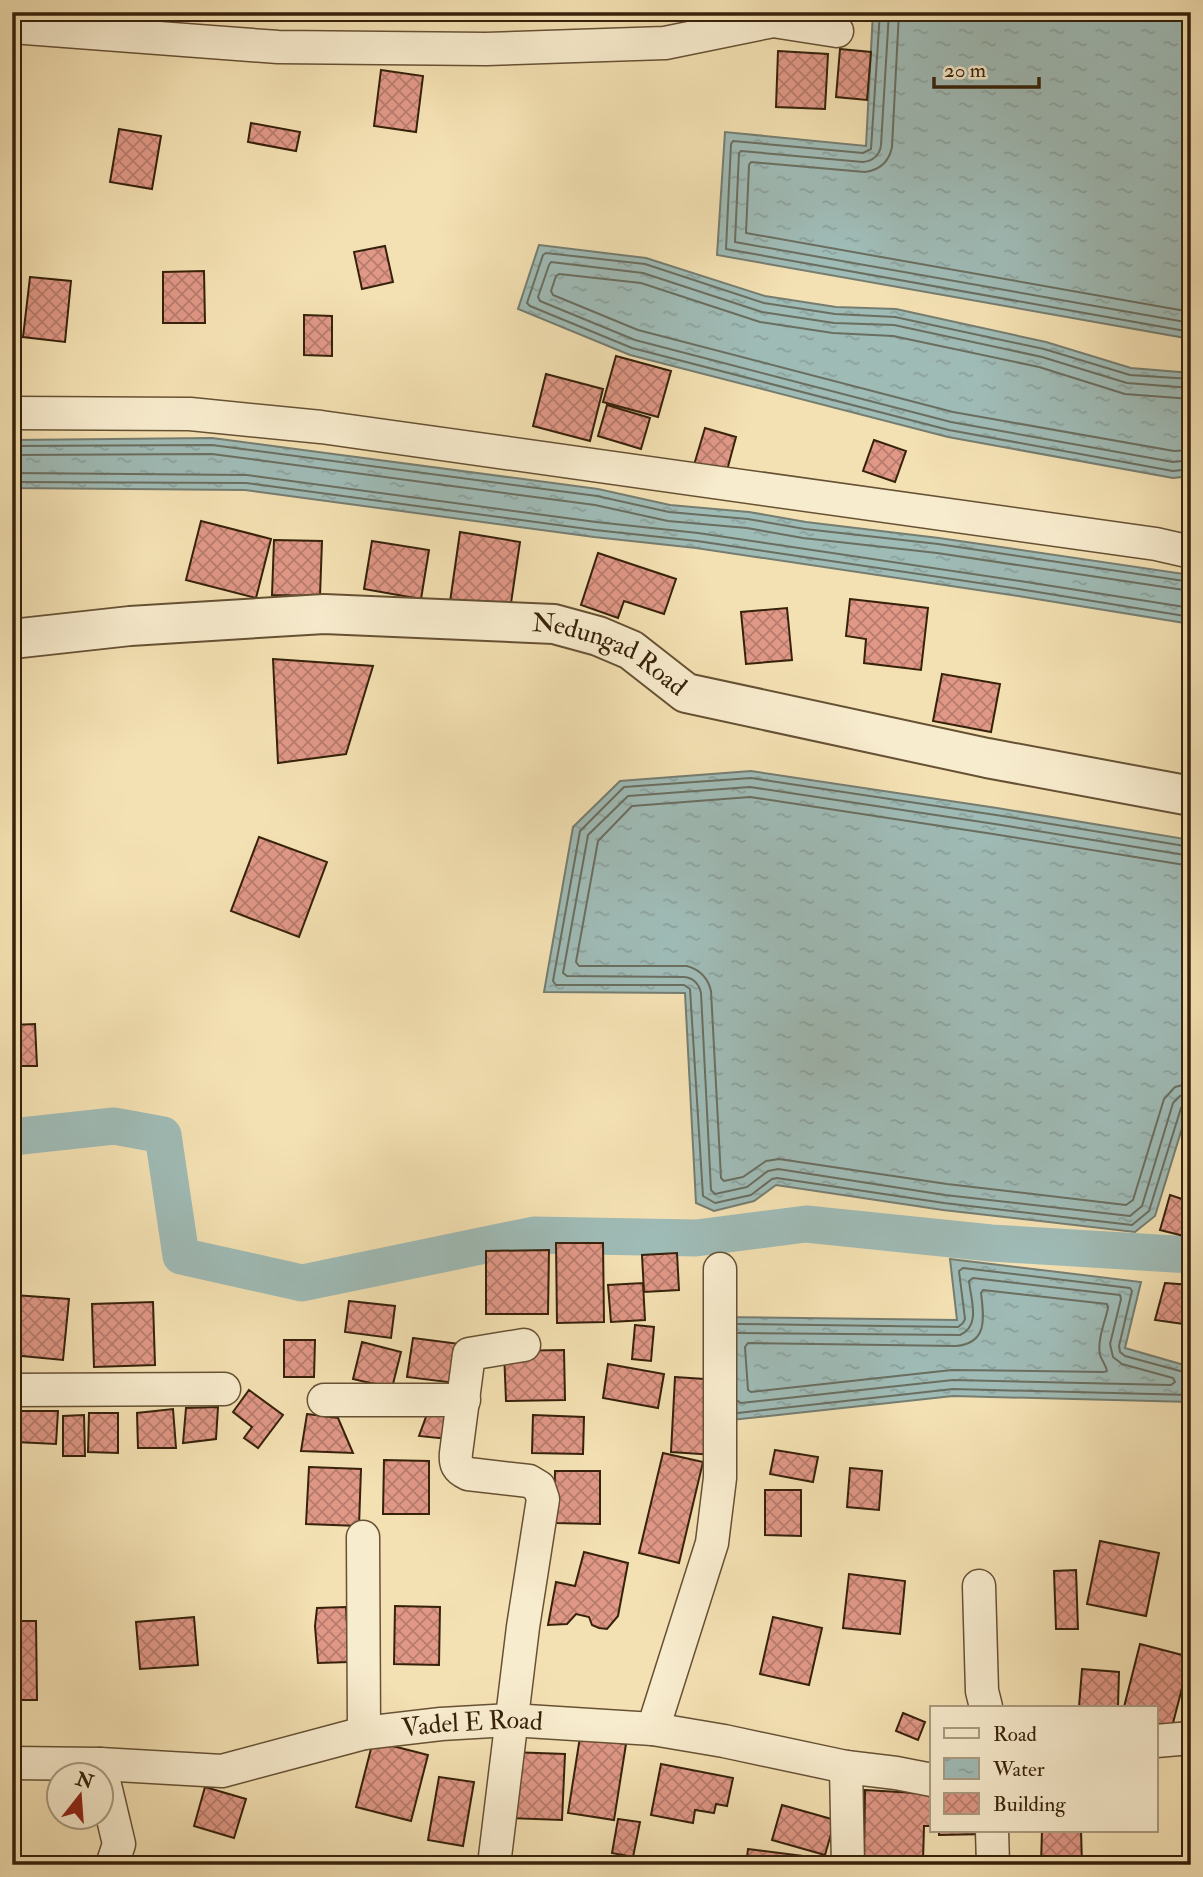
<svg xmlns="http://www.w3.org/2000/svg" width="1203" height="1877" viewBox="0 0 1203 1877" font-family="'IM FELL Double Pica',serif">
<defs>
<pattern id="water-ripples" width="26" height="14" patternUnits="userSpaceOnUse" patternTransform="scale(1.75)"><rect width="26" height="14" fill="#9fbbb6"/><path d="M2 4q2-2 4 0t4 0M15 11q2-2 4 0t4 0" fill="none" stroke="#8aa09b"/></pattern>
<pattern id="building-cross-hatch" width="8" height="8" patternUnits="userSpaceOnUse" patternTransform="scale(1.75)"><rect width="8" height="8" fill="#e19887"/><path d="M0 0l8 8M0 8l8-8" fill="none" stroke="#b77c6d"/></pattern>
</defs>
<rect width="100%" height="100%" fill="#f4e1b3"/>
<filter id="stains"><feTurbulence type="fractalNoise" baseFrequency=".00286" numOctaves="4"/><feColorMatrix values="0 0 0 0 .2 0 0 0 0 .09 0 0 0 0 .02 0 0 0 .5 -.17"/></filter>
<radialGradient id="worn" r=".72"><stop offset=".6" stop-color="#630" stop-opacity="0"/><stop offset="1" stop-color="#630" stop-opacity=".3"/></radialGradient>
<!-- water -->
<path fill="url(#water-ripples)" stroke="#757d71" stroke-width="2" d="M873 12H1191V339L717 255 725 132 866 146Z
M539 245 646 258 765 296 836 307 896 309 1046 342 1131 368 1191 373V476L1173 478 948 437 630 355 518 309Z
M212 438 598 489 670 505 749 512 806 522 939 538 1191 575V624L1018 596 696 548 594 537 245 490 12 488V440Z
M751 771 997 808 1191 840V1099L1155 1216 1135 1232 943 1210 776 1185 754 1201 714 1211 696 1203 685 993 544 992 573 827 620 781Z
M950 1259 1141 1282 1125 1348 1191 1367V1402L953 1396 722 1421 718 1317 957 1320Z"/>
<g fill="none" stroke-linecap="round" stroke-linejoin="round">
<!-- shore -->
<path stroke="#6a6e60" stroke-width="2" d="M880 12 871 149 863 153 733 141 731 144 726 249 1191 332
M889 12 881 145C880 155 873 161 863 162L741 151 739 153 735 242 1191 323
M899 12 892 147C889 162 880 170 865 172L751 162 749 165 746 233 1191 312
M1191 379 1130 375 1044 349 895 317 835 314 764 303 645 264 546 253 543 255 527 303 530 306 632 348 949 430 1173 471 1191 469
M1191 388 1127 383 1042 357 894 325 834 323 762 312 643 273 551 262 549 265 538 297 540 301 635 340 951 422 1173 462 1191 460
M1191 399 1125 394 1039 367 893 336 833 333 760 322 641 283 559 274 556 276 551 291 553 295 638 330 953 412 1174 451 1191 450
M12 446 212 445 597 496 669 512 748 519 805 529 938 544 1191 582
M12 455 212 454 595 505 668 521 747 528 803 538 937 553 1191 591
M12 473 247 475 596 522 698 533 1020 581 1191 608
M12 482 246 483 595 530 697 541 1019 589 1191 617
M1191 847 996 815 751 778 624 787 580 831 553 981 556 985H684L690 989 703 1196 715 1203 751 1195 772 1179 777 1178 944 1203 1132 1225 1149 1211 1181 1108 1185 1103 1191 1102
M1191 856 995 824 750 787 628 796 588 835 563 973 567 976 684 977C694 978 699 984 701 993L711 1190 715 1194 747 1187 768 1171 778 1169 945 1195 1130 1216 1142 1206 1173 1103 1180 1096 1191 1093
M1191 866 993 834 750 797 632 806 598 841 576 962 579 966H687C701 970 708 978 711 991L721 1178 724 1181 743 1177 766 1161 779 1159 947 1184 1126 1205 1133 1200 1164 1099 1175 1087 1191 1083
M983 1290 1107 1304 1108 1308C1105 1322 1097 1340 1100 1355 1102 1361 1106 1365 1107 1371L1104 1372 952 1370 751 1392 748 1390 745 1347 748 1343 956 1346C988 1343 984 1318 981 1293Z
M738 1324 958 1327 963 1323 965 1319 959 1271 963 1268 1130 1288 1132 1291 1119 1346 1120 1352 1125 1356 1191 1374
M738 1333 960 1335C981 1326 971 1300 969 1281L973 1278 1120 1295 1121 1299 1110 1344 1113 1357 1122 1364 1173 1378 1175 1382 1171 1385 953 1380 741 1403 738 1401
M738 1413 953 1389 1191 1395"/>
<!-- canal -->
<path stroke="#9fbbb6" stroke-width="37" d="M12 1137 114 1126 163 1135 181 1256 302 1283 534 1235 696 1238 806 1224 991 1243 1191 1255"/>
</g>
<!-- building -->
<path fill="url(#building-cross-hatch)" stroke="#36210a" stroke-width="2" d="M840 49 871 52 867 100 836 97Z
M778 51 828 54 825 109 776 107Z
M381 70 423 76 416 132 374 126Z
M251 123 300 132 296 151 248 142Z
M119 129 161 136 152 189 110 182Z
M385 246 393 282 362 289 354 252Z
M204 271 205 323H163V272Z
M30 277 71 281 65 342 23 337Z
M304 315 332 316V356L304 355Z
M616 356 671 371 658 417 603 402Z
M546 374 603 389 590 441 533 426Z
M607 405 650 418 641 449 598 436Z
M705 428 736 437 726 474 694 465Z
M874 440 906 451 895 482 863 471Z
M201 521 271 539 256 598 186 580Z
M460 532 520 542 510 610 450 602Z
M274 540 322 541 320 596 272 595Z
M372 541 429 550 421 599 364 589Z
M598 553 676 579 664 614 624 601 618 618 581 605Z
M850 599 928 608 921 670 864 663 866 639 846 636Z
M787 608 792 660 746 664 741 612Z
M273 659 373 666 346 754 278 763Z
M942 674 1000 684 991 732 933 721Z
M259 837 327 862 299 937 231 911Z
M35 1024 37 1066H12V1025Z
M1170 1195 1191 1202V1216L1184 1236 1160 1230Z
M556 1243H603L604 1322 557 1323Z
M549 1250 548 1314H486V1251Z
M677 1253 679 1290 644 1292 642 1255Z
M643 1283 645 1320 611 1322 608 1285Z
M1165 1283 1191 1285V1325L1155 1320Z
M14 1295 69 1299 63 1360 12 1355Z
M349 1301 395 1306 391 1338 345 1332Z
M153 1302 155 1365 94 1367 92 1304Z
M635 1325 654 1327 651 1361 632 1359Z
M413 1338 460 1344 455 1383 407 1377Z
M284 1340H315L314 1377H284Z
M362 1342 401 1352 392 1388 353 1379Z
M564 1350 565 1400 506 1401 504 1351Z
M608 1364 664 1374 658 1408 603 1398Z
M675 1377 719 1380 715 1455 671 1452Z
M249 1390 283 1415 258 1448 244 1438 252 1427 233 1412Z
M430 1406 457 1411 448 1439 419 1436Z
M218 1407 216 1439 183 1443 186 1408Z
M173 1409 176 1448H138L137 1413Z
M18 1411H58L56 1444 16 1442Z
M89 1413H118V1453L88 1452Z
M307 1414 338 1418 353 1453 301 1451Z
M84 1415 85 1456H63V1416Z
M533 1415 584 1417 583 1454 532 1453Z
M775 1450 818 1457 813 1482 770 1474Z
M663 1453 703 1462 679 1563 639 1553Z
M384 1460 429 1461V1514H383Z
M309 1467 361 1469 359 1526 306 1524Z
M850 1468 882 1471 879 1510 847 1507Z
M555 1471H600V1524L554 1523Z
M765 1490H801V1536L765 1535Z
M1100 1541 1159 1553 1146 1616 1087 1604Z
M584 1552 628 1563 618 1616 607 1629 599 1628 592 1625 589 1617 576 1614 567 1624 548 1625 556 1582 575 1586Z
M1076 1570 1078 1629H1056L1054 1571Z
M849 1574 905 1581 900 1634 843 1628Z
M395 1606 440 1607 439 1665 394 1664Z
M346 1607 349 1662 318 1663 315 1626 317 1608Z
M194 1617 198 1665 140 1669 136 1622Z
M773 1617 822 1628 809 1685 760 1674Z
M12 1621H36L37 1700H12Z
M1140 1644 1190 1657 1172 1727 1156 1723V1707H1124Z
M1082 1669 1119 1672 1118 1707H1079Z
M903 1713 925 1722 918 1740 896 1731Z
M580 1737 626 1744 614 1820 568 1813Z
M373 1741 428 1755 411 1821 356 1807Z
M510 1752 565 1754 562 1820 508 1818Z
M661 1764 733 1778 727 1806 716 1804 714 1813 695 1810 693 1823 651 1815Z
M439 1777 474 1782 463 1846 428 1840Z
M205 1787 246 1799 234 1838 194 1826Z
M865 1790 932 1794V1826H924L923 1861 864 1859Z
M782 1805 835 1820 825 1855 772 1840Z
M618 1819 640 1822 633 1857 612 1853Z
M939 1830H987V1834L939 1835Z
M1042 1830H1081L1082 1865H1041Z
M748 1849 804 1856 802 1865H746Z"/>
<g fill="none" stroke-linecap="round" stroke-linejoin="round">
<defs>
<g id="minor">
<path d="M12 27 278 47 486 49 665 43 773 21 837 31"/>
<path d="M12 413 190 414 321 427 1156 544 1191 552"/>
<path d="M12 1390 224 1389"/>
<path d="M324 1400H464"/>
<path d="M363 1537 364 1733"/>
<path d="M979 1586 982 1691 986 1707"/>
<path d="M653 1729 712 1543 720 1478V1269"/>
<path d="M1156 1741 1191 1738"/>
<path id="s1" d="M12 1763 100 1764 222 1771 364 1733 441 1724 511 1720 653 1729 724 1741 846 1767 896 1773 932 1780"/>
<path d="M100 1764 119 1844 112 1865"/>
<path d="M846 1767 848 1865"/>
<path d="M992 1830 993 1865"/>
<path d="M494 1865 523 1627 543 1499 539 1487 529 1481 468 1474C457 1469 455 1464 456 1453L469 1354 524 1345"/>
</g>
<g id="tertiary">
<path id="s2" d="M12 639 130 626 324 614 554 624 598 636 631 650 686 693 987 758 1191 796"/>
</g>
</defs>
<!-- minor casing -->
<use href="#minor" stroke="#665134" stroke-width="35"/>
<!-- tertiary casing -->
<use href="#tertiary" stroke="#665134" stroke-width="42"/>
<!-- minor -->
<use href="#minor" stroke="#f8ecce" stroke-width="32"/>
<!-- tertiary -->
<use href="#tertiary" stroke="#f8ecce" stroke-width="38"/>
</g>
<g text-anchor="middle" dominant-baseline="central" stroke-width="5" stroke-linejoin="round" paint-order="stroke">
<!-- street labels -->
<g font-size="26" fill="#36210a" stroke="#f8ecce">
<text stroke="none"><textPath href="#s2" startOffset="606">Nedungad Road</textPath></text>
<text stroke="none"><textPath href="#s1" startOffset="466">Vadel E Road</textPath></text>
</g>
</g>
<!-- margin -->
<rect width="1203" height="1877" fill="none" stroke="#f4e1b3" stroke-width="42"/>
<rect x="14" y="14" width="1175" height="1849" fill="none" stroke="#36210a" stroke-width="3.5"/>
<rect x="21" y="21" width="1161" height="1835" fill="none" stroke="#36210a" stroke-width="2"/>
<!-- legend -->
<rect x="930" y="1706" width="228" height="126" fill="#f8ecce" stroke="#aa9b80" stroke-width="2"/>
<rect x="944" y="1728" width="35" height="10" fill="#f8ecce" stroke="#aa9b80" stroke-width="2"/>
<text x="993" y="1741" font-size="21" fill="#36210a">Road</text>
<rect x="944" y="1758" width="35" height="21" fill="url(#water-ripples)" stroke="#aa9b80" stroke-width="2"/>
<text x="993" y="1776" font-size="21" fill="#36210a">Water</text>
<rect x="944" y="1793" width="35" height="21" fill="url(#building-cross-hatch)" stroke="#aa9b80" stroke-width="2"/>
<text x="993" y="1811" font-size="21" fill="#36210a">Building</text>
<!-- north arrow -->
<g transform="translate(80 1796) rotate(17)"><circle r="33" fill="#f8ecce" stroke="#aa9b80" stroke-width="2"/>
<path d="M0-5L12 26L0 18L-12 26Z" fill="#8f2418"/>
<text y="-10" font-size="19" font-weight="bold" text-anchor="middle" fill="#36210a">N</text>
</g>
<!-- scale -->
<path d="M934 77v10h105v-10" fill="none" stroke="#36210a" stroke-width="3.5"/>
<text x="944" y="77" font-size="21" fill="#36210a" stroke="#f8ecce" stroke-width="5" paint-order="stroke">20 m</text>
<rect width="100%" height="100%" filter="url(#stains)"/>
<rect width="100%" height="100%" fill="url(#worn)"/>
</svg>
